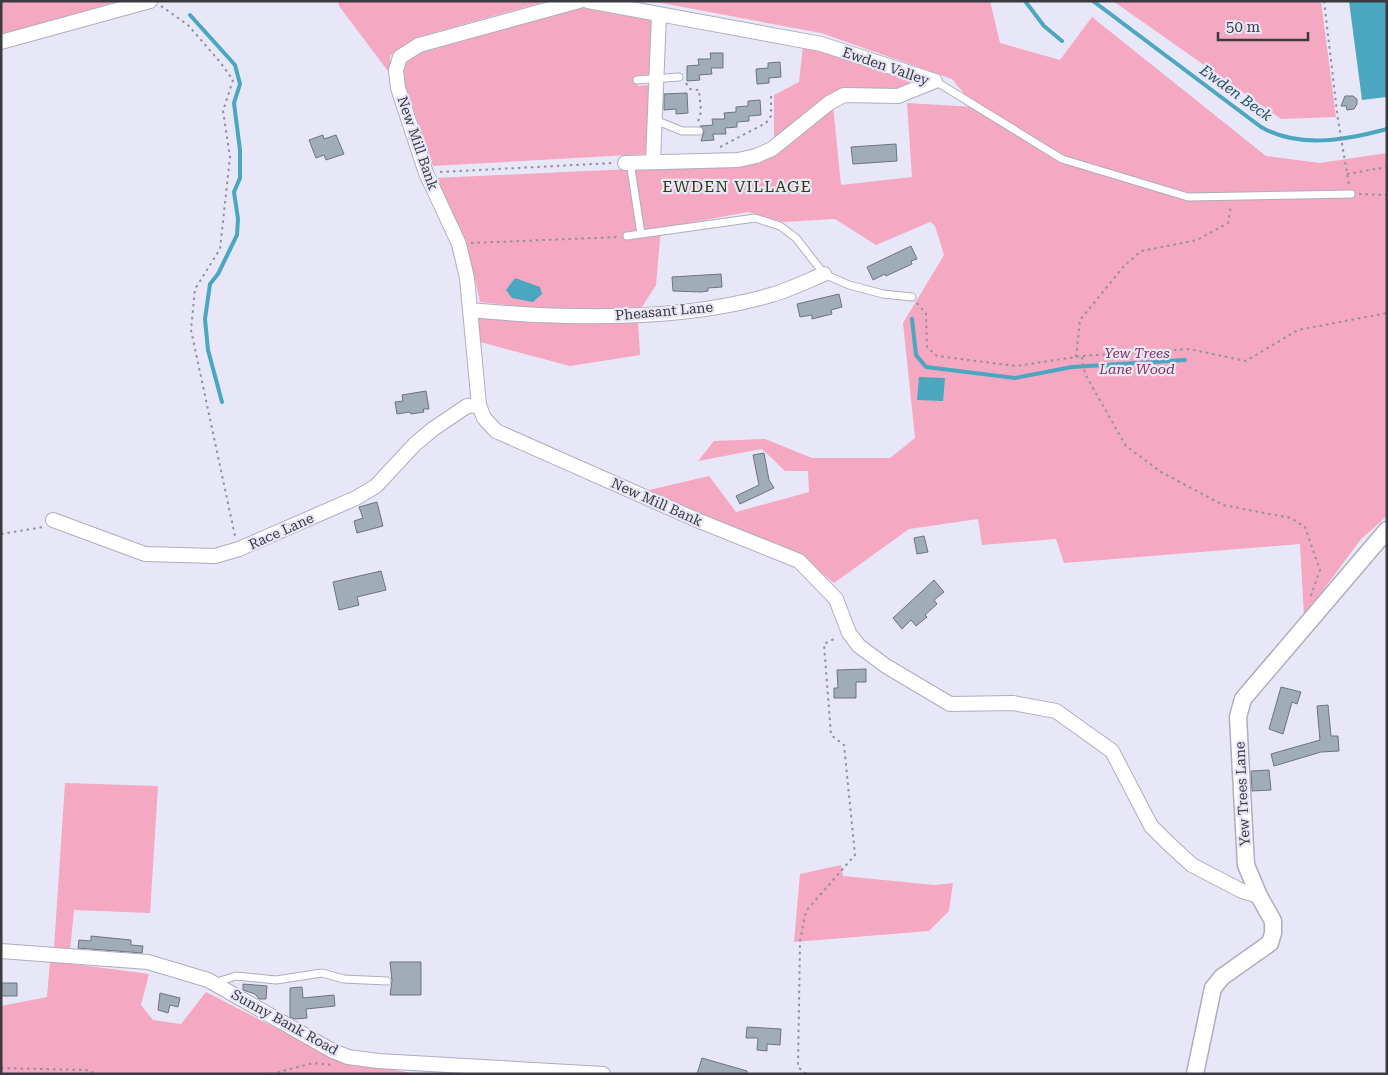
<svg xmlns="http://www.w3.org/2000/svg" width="1388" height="1075" viewBox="0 0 1388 1075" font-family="'Roboto Serif',serif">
<rect width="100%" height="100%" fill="#e8e7f8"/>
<!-- green -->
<path fill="#f4a8c1" d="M1 1H118L1 36Z
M338 1H547L415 38 390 56 391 75 339 6Z
M651 1H990L1000 43 1060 60 1092 17 1266 156 1320 163 1387 153V516L1361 539 1304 616 1300 544 1064 563 1056 539 982 545 978 519 909 529 834 583 803 558 645 491 709 476 736 512 809 492 808 471H785L762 449 698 461 714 441 765 439 812 458H890L915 438 903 323 944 255 935 226 930 222 876 245 835 219 783 222 748 212 661 228 656 285 640 310 542 309 480 302C472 258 454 219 436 178L737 164 833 106 841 185 912 177 907 103 975 107 952 79 821 33Z
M1113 1H1321L1336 117 1281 119Z
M582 7 653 18 650 74 637 76 638 86 649 85 647 154 433 166 405 85 403 71 406 61 420 53Z
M803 46 924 81 896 93 843 94 774 140V95L799 82Z
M478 314 638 320 640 355 570 366 480 342Z
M65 783 158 786 150 913 74 910 70 951 54 948Z
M841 865 843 876 934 885 953 883 949 911 929 931 794 942 800 874Z
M50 961 149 974 141 1005 153 1020 181 1024 206 992 340 1061 418 1074H1V1006L47 997Z"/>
<!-- water -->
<path fill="#4ba6c0" d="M1349 1H1387V97L1362 100Z
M515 278 540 287 542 294 533 302 512 298 506 290Z
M919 377 945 378 943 401 917 400Z"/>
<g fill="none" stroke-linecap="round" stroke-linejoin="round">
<!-- stream -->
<path stroke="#4ba6c0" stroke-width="4" d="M1025 1 1044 26 1062 41
M1093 1 1261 127C1299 149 1346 140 1387 129
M190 15 235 65 240 84 234 103 240 150V178L234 192 238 219 237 235 218 274 210 284 205 319 208 350 222 402
M912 319 916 355 926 367 1015 378 1072 367 1185 360"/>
</g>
<!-- building -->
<path fill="#a1acb9" stroke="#6b7581" d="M710 53H723V68H711L712 74 699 75 700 80 687 81V66L699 65 698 59H711Z
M780 62 781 77 769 78V83L757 84 756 69 768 68V63Z
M687 93 688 113 676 114V109L664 110V94Z
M1345 96H1353L1357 99V104L1354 109 1347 110 1346 106H1341Z
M760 100 761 115 749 116V121L737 122V127L725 128 726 134H713L714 140 701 141 704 131 700 126 713 125 712 119H725L724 113 736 112V107L748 106V101Z
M323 135 324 139 336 135 344 154 326 160 324 155 316 158 309 140Z
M896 144 897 161 853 164 851 147Z
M911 246 917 259 911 261 912 264 886 276 885 274 873 280 867 267Z
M721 274 722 287 708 288V291L701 292 673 291 672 277Z
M839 294 842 307 831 310 832 314 812 319V315L800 317 797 304Z
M426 391 429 409H423L424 412 411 414 410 412 397 414 395 402 403 401 402 395Z
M764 453 769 480 774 488 740 504 736 496 759 485 753 455Z
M377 502 383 526 357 533 354 521 363 518 359 507Z
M924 536 928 552 917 554 914 538Z
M381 571 386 590 357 597 359 605 339 610 333 582Z
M934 580 944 592 934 600 937 604 925 615 927 617 916 626 911 620 902 629 893 618Z
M866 669V682H856V698H834V688H838L837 670Z
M1281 687 1301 692 1297 704 1292 702 1283 734 1269 729Z
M1328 705 1331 736H1338L1339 751 1321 752 1274 766 1271 754 1320 740 1317 706Z
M1269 770 1271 790 1252 791 1251 771Z
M91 936 131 940V945L143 946 142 953 78 948 79 940 91 941Z
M390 962H421V995H390L392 981Z
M1 983H17V996H1Z
M243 984 267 986 266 999H259L255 994 243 990Z
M302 987 303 998 334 995 335 1006 306 1009 307 1018 295 1019 290 1017V988Z
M160 993 180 998 178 1007 170 1005 168 1013 158 1010Z
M747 1027 781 1029 780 1045 767 1044V1051L757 1050 758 1038H746Z
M702 1058 747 1071V1074H697Z"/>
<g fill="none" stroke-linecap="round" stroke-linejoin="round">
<defs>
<path id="service" d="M637 80 679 77
M935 81 1062 159 1188 197 1351 194
M655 120 682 131H699
M630 162 641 234
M627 236 755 218 780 226 796 238 824 274 849 285 883 294 912 297
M214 983 236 976 276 980 322 973 344 979 387 981"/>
<path id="minor" d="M579 1 419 45 400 57 396 70 398 88 426 173 459 244 467 278 479 405 484 418 496 431 697 520 799 561 836 599 849 633 859 646 886 666 950 704 1013 703 1056 711 1112 751 1151 826 1168 843 1192 865 1242 891 1259 896
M588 1 821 44 935 81 898 96 844 95 829 103 772 149 756 156 738 160 625 163
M1 42 150 1
M653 161 659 14
M470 310C565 319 679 322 771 295 789 290 807 281 824 274
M53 520 145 554 215 556 239 549 356 498 376 486 415 444 433 429 467 406 479 405
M1 951 148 962 208 980 331 1050 348 1057 378 1061 603 1074"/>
<path id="tertiary" d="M1195 1074 1213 988 1222 977 1270 943 1273 933V921L1259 896 1246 865 1238 717 1243 699 1387 530"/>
</defs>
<!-- service casing -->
<use href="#service" stroke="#aeadbd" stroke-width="9"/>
<!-- minor casing -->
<use href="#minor" stroke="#aeadbd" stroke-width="16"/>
<!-- tertiary casing -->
<use href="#tertiary" stroke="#aeadbd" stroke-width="19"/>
<!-- path -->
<path stroke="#91909c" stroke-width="2" stroke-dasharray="2.5 4" stroke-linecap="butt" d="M1324 1 1338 120 1349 185
M161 6 188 25 220 62 233 80 223 111 230 157 220 249 195 289 191 330 235 536
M686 83 690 89 699 90 701 112 698 122
M720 147 766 123 771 116V94
M440 172 613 163
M1347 174 1387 167
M1359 194 1387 195
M471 243 619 237
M917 303 926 314 927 347 937 356 1016 366 1082 356 1189 349 1246 361 1298 330 1387 313
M1076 357 1080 320 1124 266 1141 251 1197 240 1228 223 1231 205
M1082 357 1085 374 1126 446 1161 472 1223 505 1291 518 1305 527 1320 570 1310 598
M1 534 43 527
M1 1068 86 1070 97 1074
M271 1074 313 1063 332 1065
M806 1074 798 1067 800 941 806 911 855 855 844 745 831 735 824 644 836 638"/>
<!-- service -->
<use href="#service" stroke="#fff" stroke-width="7"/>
<!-- minor -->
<use href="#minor" stroke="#fff" stroke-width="14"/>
<!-- tertiary -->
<use href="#tertiary" stroke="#fff" stroke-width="16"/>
</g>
<g text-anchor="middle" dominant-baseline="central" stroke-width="4.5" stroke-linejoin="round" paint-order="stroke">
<!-- street labels -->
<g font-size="14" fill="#3a3a40" stroke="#e8e7f8">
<text transform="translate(886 66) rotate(19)">Ewden Valley</text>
<text transform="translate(418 143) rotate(71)">New Mill Bank</text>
<text transform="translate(664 311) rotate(-5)">Pheasant Lane</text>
<text transform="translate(657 502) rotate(24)">New Mill Bank</text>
<text transform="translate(281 531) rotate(-24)">Race Lane</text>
<text transform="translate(1242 794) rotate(-93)">Yew Trees Lane</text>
<text transform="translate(285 1022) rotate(29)">Sunny Bank Road</text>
</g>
<!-- park labels -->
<g font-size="14" font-style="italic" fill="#893255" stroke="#e8e7f8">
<text x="1137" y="353">Yew Trees<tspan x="1137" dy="16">Lane Wood</tspan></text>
</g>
<!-- water labels -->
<g font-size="15" font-style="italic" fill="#264f5b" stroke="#e8e7f8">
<text transform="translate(1236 93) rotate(36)">Ewden Beck</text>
</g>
<!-- quarter labels -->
<g font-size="16" letter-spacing="1" fill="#33380f" stroke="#e8e7f8">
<text x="737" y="186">EWDEN VILLAGE</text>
</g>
</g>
<!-- border -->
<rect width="1388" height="1075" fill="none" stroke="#3a3a40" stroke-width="5"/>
<!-- scale -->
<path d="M1218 32v8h90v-8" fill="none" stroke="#3a3a40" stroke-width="2.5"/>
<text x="1226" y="32" font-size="15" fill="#3a3a40" stroke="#e8e7f8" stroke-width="4" paint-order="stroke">50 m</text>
</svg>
